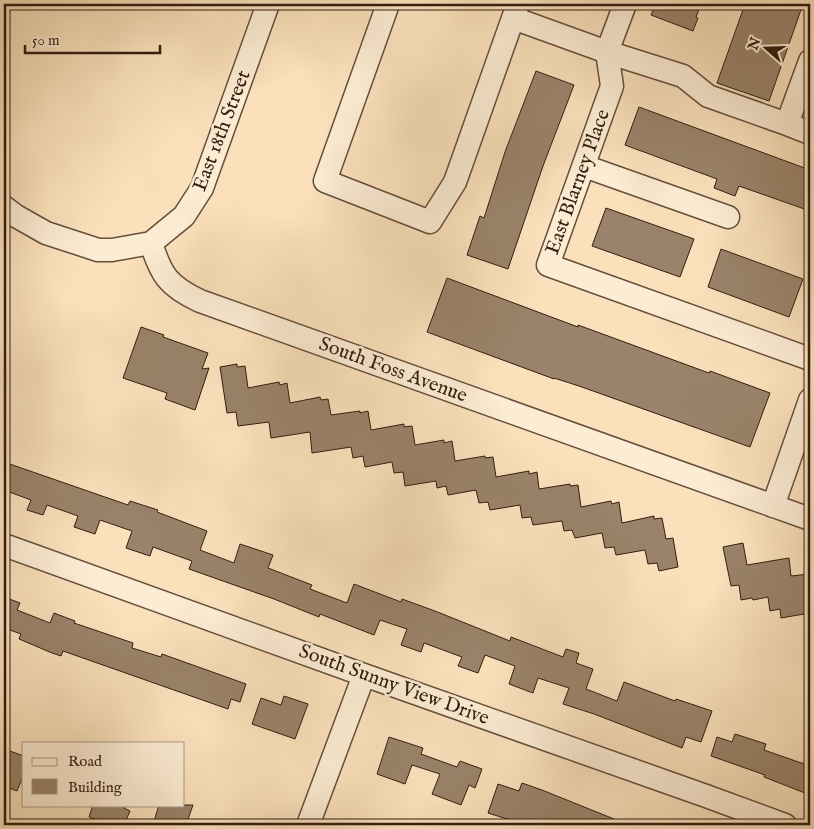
<svg xmlns="http://www.w3.org/2000/svg" width="814" height="829" viewBox="0 0 814 829" font-family="'IM FELL English',serif">
<rect width="100%" height="100%" fill="#fae1bc"/>
<filter id="stains"><feTurbulence type="fractalNoise" baseFrequency=".004" numOctaves="4"/><feColorMatrix values="0 0 0 0 .2 0 0 0 0 .09 0 0 0 0 .02 0 0 0 .5 -.17"/></filter>
<radialGradient id="worn" r=".72"><stop offset=".6" stop-color="#630" stop-opacity="0"/><stop offset="1" stop-color="#630" stop-opacity=".3"/></radialGradient>
<!-- building -->
<path fill="#9a836a" stroke="#331d11" d="M656 4H701L696 17 698 18 693 31 651 15Z
M745 4H803L769 101 717 83Z
M536 71 574 85 543 166 508 269 467 255 480 216 484 218 505 152Z
M639 107 810 170V211L739 186 735 196 714 188 717 179 625 145Z
M606 208 694 239 680 277 592 246Z
M721 249 803 279 789 317 708 287Z
M447 278 578 327V325L709 373 710 371 770 393 750 447 579 386 554 378V379L427 332Z
M141 327 164 335 163 337 208 353 202 369 209 368 195 410 165 399 167 393 123 378Z
M237 364V367L245 366 248 388 279 382 280 385 287 383 290 403 320 397 321 400 328 399 331 415 360 411V413L368 411 371 430 404 424V427L412 426 415 445 444 440V443L452 441 455 461 485 456V458L493 457 496 477 529 471V474L537 472 539 489 570 484V486L578 485 581 507 611 501 612 504 619 502 622 523 654 516V519L662 518 666 539 673 538 678 567 659 571 657 563 648 564 645 550 616 555 614 547 605 548 602 533 575 538 572 530 564 531 562 521 533 525 531 517 522 518 520 505 490 510 488 502 479 503 476 490 448 495 446 486 437 488 436 481 405 486 403 472 394 473 392 462 365 467 363 456 353 458 351 447 312 453 310 432 271 438 269 422 238 426 236 412 227 413 220 367Z
M4 462 128 505 130 501 158 510 157 512 207 531 200 550 234 563 240 544 273 555 268 568 312 585 310 589 347 603 354 584 401 602 402 599 435 611 510 641 511 637 563 657 566 649 579 653 576 663 593 669 586 689 617 701 624 682 675 701 676 699 712 711 701 742 686 737 682 748 594 714 563 704 569 688 538 678 533 693 509 684 515 666 485 655 478 673 458 666 462 657 424 643 421 652 401 645 407 629 380 620 374 635 320 614 319 617 274 599 189 569 192 561 153 547 150 556 126 548 132 531 100 520 95 534 74 527 78 516 47 505 43 515 27 510 31 500 4 490Z
M743 543 747 565 789 558 791 576 810 574V613L781 618 780 609 770 611 768 597 753 600 752 598 741 600 739 585 731 586 723 547Z
M4 597 20 603 17 610 50 623 54 613 75 621 74 623 133 643 132 648 161 657 162 654 246 684 240 702 231 699 228 709 63 651 61 656 52 653 19 639 21 634 10 630 6 642H4Z
M284 696 308 704 295 739 252 724 261 698 281 705Z
M735 734 766 744 764 750 810 766V795L764 777 765 775 711 756 717 737 732 742Z
M389 737 423 748 421 754 457 767 460 761 482 769 475 788 469 785 461 805 432 794 440 774 412 765 405 784 377 774Z
M4 749 24 756V774L17 791 4 786Z
M522 783 542 790 629 825H551L534 819 531 825H526L488 813 498 784 519 791Z
M93 805H125L124 808 130 811 124 825H110L89 817Z
M159 805H193L186 825H166L154 821Z"/>
<g fill="none" stroke-linecap="round" stroke-linejoin="round">
<defs>
<path id="minor" d="M388 4 325 181 430 222 455 182 518 4
M625 4 607 52 612 86 548 265 810 359
M513 18 607 52 683 76 708 96 787 124
M810 61 787 124 810 133
M584 166 728 217
M4 207 16 216 46 233 98 250H112L151 243 184 216 202 188 268 4
M151 243C161 275 168 286 200 301L810 519
M773 506 810 400
M4 545 364 675 706 796 785 825
M308 825 364 675"/>
</defs>
<!-- minor casing -->
<use href="#minor" stroke="#654e3c" stroke-width="25"/>
<!-- minor -->
<use href="#minor" stroke="#fcecd3" stroke-width="22"/>
</g>
<g text-anchor="middle" dominant-baseline="central" stroke-width="5" stroke-linejoin="round" paint-order="stroke">
<!-- street labels -->
<g font-size="20" fill="#331d11" stroke="#fcecd3">
<text transform="translate(222 131) rotate(-69)">East 18th Street</text>
<text transform="translate(578 182) rotate(-70)">East Blarney Place</text>
<text transform="translate(393 370) rotate(20)">South Foss Avenue</text>
<text transform="translate(394 685) rotate(20)">South Sunny View Drive</text>
</g>
</g>
<!-- margin -->
<rect width="814" height="829" fill="none" stroke="#fae1bc" stroke-width="20"/>
<rect x="5" y="5" width="804" height="819" fill="none" stroke="#331d11" stroke-width="2.5"/>
<rect x="10" y="10" width="794" height="809" fill="none" stroke="#331d11"/>
<!-- legend -->
<rect x="22" y="742" width="162" height="65" fill="#fcecd3" stroke="#ac9985"/>
<rect x="32" y="758" width="25" height="8" fill="#fcecd3" stroke="#ac9985"/>
<text x="68" y="766" font-size="15" fill="#331d11">Road</text>
<rect x="32" y="779" width="25" height="15" fill="#9a836a" stroke="#ac9985"/>
<text x="68" y="792" font-size="15" fill="#331d11">Building</text>
<!-- north arrow -->
<g transform="translate(766 48) rotate(290)" stroke="#fcecd3" stroke-width="4" paint-order="stroke">
<path d="M0-4L9 19L0 12L-9 19Z" fill="#331d11"/>
<text y="-8" font-size="14" font-weight="bold" text-anchor="middle" fill="#331d11">N</text>
</g>
<!-- scale -->
<path d="M25 45v8h135v-8" fill="none" stroke="#331d11" stroke-width="2.5"/>
<text x="32" y="45" font-size="15" fill="#331d11" stroke="#fcecd3" stroke-width="4" paint-order="stroke">50 m</text>
<rect width="100%" height="100%" filter="url(#stains)"/>
<rect width="100%" height="100%" fill="url(#worn)"/>
</svg>
